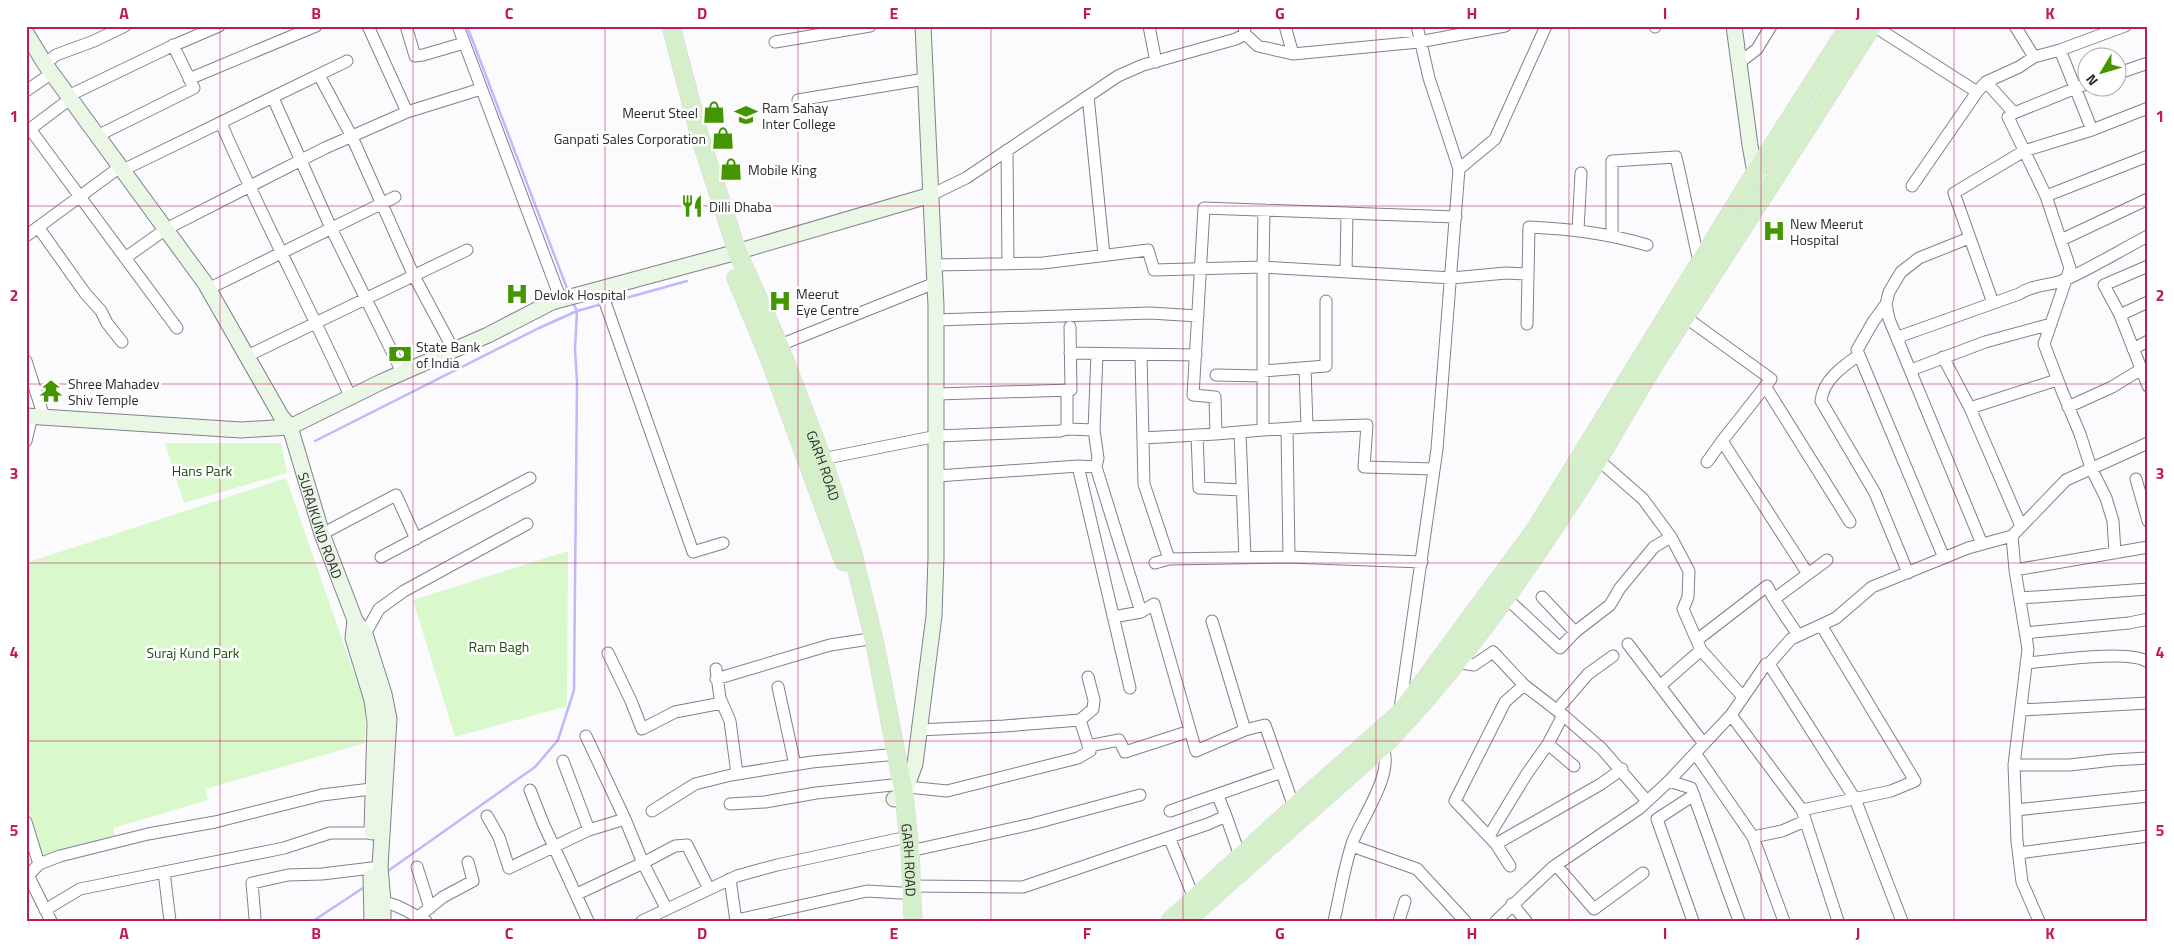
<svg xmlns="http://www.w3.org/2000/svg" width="2174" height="947" viewBox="0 0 2174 947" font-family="'Titillium Web',sans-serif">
<rect width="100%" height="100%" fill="#fbfbfe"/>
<!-- green -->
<path fill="#d9f8cc" d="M165 443H281L287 473 184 503Z
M286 478 365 705V743L205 789 208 800 113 828 115 836 42 856 26 800V563Z
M568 551 567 706 455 737 413 600Z"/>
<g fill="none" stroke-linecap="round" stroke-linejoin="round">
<!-- stream -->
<path stroke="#beb8fc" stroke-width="2.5" d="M467 26 568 291
M608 303 687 281
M315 441 539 328 577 311 602 304
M385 873 535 767 558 740 574 690 577 382 575 349 577 311 573 303
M313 921 366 886"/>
<defs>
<path id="street" d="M368 26 407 112
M406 26 415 56 423 55 464 43
M458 26 561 300
M1149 26 1156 62
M1285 26 1293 54 1419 42 1505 26
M1655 26V27
M1874 26 1977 92 1986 82 2014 113 2008 117 2046 196 2070 268 2044 344 2062 391 2080 434 2091 468 2106 498 2113 521 2115 553
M2015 26 2034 57
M1245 34 1258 46 1293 54
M775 42 870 26
M2060 50 2092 130
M1739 63 1757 49 1771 26
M45 64 56 55 94 41 125 26
M2116 74 2148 63
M319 75 352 137 414 276 453 349
M189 79 316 26
M1986 82 2019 67 2034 57 2060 50 2125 26
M26 91 52 73
M68 96 170 47 219 26
M1088 96 1104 255
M273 98 331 228 402 372
M798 100 925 79
M2014 113 2086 84
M221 123C261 216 309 305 351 398
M30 129 177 328
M26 132 70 99
M97 136 194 88 173 45
M1007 150 1008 264
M1459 169 1495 139 1546 26
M123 170 347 61
M1912 186 1977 92
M931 195 966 178 1118 76 1143 65 1236 39 1245 34 1244 26
M2046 196 2148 156
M1264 210 1263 267 1452 278 1506 273 1528 274
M38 227 85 293 101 311 107 323 122 342
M1578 230 1581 173
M1612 235V161L1676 157 1700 266
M26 236 120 167
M2061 240 2148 199
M125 258 166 229 325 148 407 112 481 89
M934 265 1043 263 1148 250 1154 270 1263 267V430L1216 434 1215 397 1193 395C1197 333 1200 271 1204 208L1456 217
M2148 266 2104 285 2120 315 2148 386
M1346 272 1347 213
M600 288 693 552 723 543
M208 289 395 197
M1993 303 1954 193 2024 151 2092 130 2148 108
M1886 304 1889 319 1982 544
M1681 314 1771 379 1722 441 1808 574
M2120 315 2148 302
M936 320 1150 313 1198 316
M1527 324 1529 227C1571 229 1606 233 1647 245
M1898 337 2019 294C2033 284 2052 286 2067 279 2095 266 2121 250 2148 236
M775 347 935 283
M2133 349 2148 341
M1070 353 1196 355
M1141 355 1144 484 1169 559 1289 557
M1859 355C1843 366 1823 380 1821 401L1875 493 1908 573
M247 356 467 250
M1943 357 1970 408 2021 526
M26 361 44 417
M1305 368 1307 427 1367 425 1364 467 1434 469
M1911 370 1985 342 2051 324
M1216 375 1262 376 1263 371 1326 366V301
M1765 386 1850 522
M937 394 1071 390 1070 327
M2068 407 2112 387 2140 370
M1970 408 2057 380
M1067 429V391L1071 390
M1287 429 1289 557 1422 562
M1263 430 1307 427
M1240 432 1245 558
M1197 435 1199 488 1242 490
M1143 438 1216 434
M26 441 32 416
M1594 456 1643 499 1671 537 1689 571 1688 597 1683 609 1701 650 1743 697
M822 459 937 436 1060 431 1067 429 1094 430
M1707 462 1722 441
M1078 466 1096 467 1141 612 1154 604 1196 751 1245 730
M1096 467 1098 458 1094 430 1097 354
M937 476 1078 466 1130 688
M2136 479 2148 521
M322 534 396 495 416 539
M381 557 530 478
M1944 558 1857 350 1873 322 1886 304 1889 292 1901 272 1919 258 1969 238
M1155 563 1169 559
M2015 570 2148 547
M1505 597 1560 648 1575 632
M1542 597 1575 632 1610 605 1620 588 1654 547 1671 537
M2020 598 2148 589
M1774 599 1798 635
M1113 617 1141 612
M1212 621 1245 730 1265 725 1294 807
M2025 633 2129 623 2148 619
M360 636 365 634 379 609 404 591 527 524
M1697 640 1767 586 1774 599 1827 560
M1628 644 1704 744
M608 653 631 701 642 729 675 712 722 703
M1456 662 1474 665 1493 652 1524 685 1563 715 1602 749 1647 801
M2026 663C2051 661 2130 649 2148 662
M1769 664 1855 799 1902 921
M716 669 720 698 730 721 737 774
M716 679 830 645 863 640
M1660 686 1701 650
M778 687 795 765
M1400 709 1437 449 1459 169 1429 78 1417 26
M1557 710 1588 674 1613 656
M2021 710 2148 703
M1731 715 1802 810 1891 791 1915 781 1821 625
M918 730 1004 726 1080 720 1093 709 1094 700 1088 677
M586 736 625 819
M1548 744 1574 766
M1088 746 1119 740 1125 752 1190 731
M1695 753 1753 837 1784 921
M563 761 589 830
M2014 765H2070L2113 760 2148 758
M1669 781 1691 788 1739 921
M908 787 947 791 1078 758 1090 751 1080 720
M530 790 543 823 588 921
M730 804 765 802 816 793 902 784
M1802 810 1838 921
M2016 810 2148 796
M652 811 695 784 731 775 812 762 887 755
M1170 811 1282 772
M487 816 499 837 509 868 589 830 625 819 643 863 675 846 687 845 709 889
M1226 816 1240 856
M26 822 39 864
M1489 836 1526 775 1548 744 1563 715
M1169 837 1194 898
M1753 837 1782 831 1805 821
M1496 844 1601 784 1622 769
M1352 846 1417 869 1465 921
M910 851 1032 824 1140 795
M2019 853 2148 836
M1556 865 1594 909 1643 873
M1510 866 1496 844 1455 801 1505 702 1524 685
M417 867 430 908
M164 872 170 921
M29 877 51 921
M26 878 39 864 60 856 148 834 215 822 322 795 379 788
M730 879 736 921
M912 886 1023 887 1208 824 1226 816 1218 796
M577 894 643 863 666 908
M377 902C394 901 411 914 426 921
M1512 904 1526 921
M45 910 80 889 284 848 330 833H372
M418 917 443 897 473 881 468 862
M255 918 252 883 288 875 322 874 380 867
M737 920 867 891 901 893
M642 921 737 876 777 865 898 839
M1334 921C1340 895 1344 867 1353 841 1361 819 1399 767 1380 744
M1399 921 1405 901
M1496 921 1553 867 1640 808 1669 781 1731 715 1766 664H1769L1791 639 1836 618 1872 587 1968 548 2012 536
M1693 921 1657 819 1694 795
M2039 921 2022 882 2017 841 2014 765 2028 649 2015 570 2012 536 2066 480 2148 443"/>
<g id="secondary">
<path d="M1734 26 1750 145 1755 173 1771 186"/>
<path id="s1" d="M26 33 45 64 205 283 281 416 290 427 322 534 355 620 365 634 384 694 389 719 380 867 383 902V921"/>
<path d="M26 416 241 430 290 427 381 382 488 335 552 302 726 255 931 195"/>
<path d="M355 620 353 638 372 700 375 723 372 832"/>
<path d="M894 799 904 794 915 764 934 616 936 557V306L923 26"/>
<path d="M371 877 372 921"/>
</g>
<g id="primary">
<path id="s2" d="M671 26 700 137 737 251 779 345 825 466 852 550 875 644 904 794 910 851 913 921"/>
<path d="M736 278 768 355 844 562"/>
<path d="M1170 921 1305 797 1400 713 1535 530 1755 173 1849 26"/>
<path d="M1186 921 1383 746C1464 664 1536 558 1598 460 1618 427 1636 394 1656 362 1728 250 1801 139 1872 26"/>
</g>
</defs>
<!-- street casing -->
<use href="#street" stroke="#81808f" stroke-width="13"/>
<!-- secondary casing -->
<use href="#secondary" stroke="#81808f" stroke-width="17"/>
<!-- primary casing -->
<use href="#primary" stroke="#d9d9da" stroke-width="19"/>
<!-- street -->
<use href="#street" stroke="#fff" stroke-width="11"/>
<!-- secondary -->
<use href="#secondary" stroke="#eaf7e5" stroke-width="15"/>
<!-- primary -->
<use href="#primary" stroke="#d4efca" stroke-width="18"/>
</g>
<!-- grid -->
<path fill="none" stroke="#c2185b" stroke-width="1" stroke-opacity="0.55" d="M220 26V921M413 26V921M605 26V921M798 26V921M991 26V921M1183 26V921M1376 26V921M1569 26V921M1761 26V921M1954 26V921M26 206H2148M26 384H2148M26 563H2148M26 741H2148"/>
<!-- icons -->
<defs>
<symbol id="shop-bare" viewBox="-9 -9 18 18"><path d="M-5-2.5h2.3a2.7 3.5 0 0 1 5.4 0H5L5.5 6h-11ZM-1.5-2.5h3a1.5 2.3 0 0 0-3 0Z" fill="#449601" stroke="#fff" stroke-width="2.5" paint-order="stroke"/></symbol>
<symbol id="university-bare" viewBox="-9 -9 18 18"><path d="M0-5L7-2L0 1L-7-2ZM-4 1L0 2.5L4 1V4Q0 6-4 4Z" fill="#449601" stroke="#fff" stroke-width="2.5" paint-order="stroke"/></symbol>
<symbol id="restaurant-bare" viewBox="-9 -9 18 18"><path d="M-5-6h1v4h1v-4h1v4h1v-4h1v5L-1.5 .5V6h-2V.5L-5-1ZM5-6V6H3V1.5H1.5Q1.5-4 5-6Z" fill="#449601" stroke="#fff" stroke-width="2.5" paint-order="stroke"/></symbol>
<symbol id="hospital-bare" viewBox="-9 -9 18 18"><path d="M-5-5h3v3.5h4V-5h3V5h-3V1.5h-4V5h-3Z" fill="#449601" stroke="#fff" stroke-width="2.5" paint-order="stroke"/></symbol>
<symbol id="bank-bare" viewBox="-9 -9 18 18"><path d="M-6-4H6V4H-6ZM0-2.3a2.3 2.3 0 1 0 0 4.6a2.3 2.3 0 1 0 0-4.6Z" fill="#449601" stroke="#fff" stroke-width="2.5" paint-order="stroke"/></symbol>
<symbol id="temple-bare" viewBox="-9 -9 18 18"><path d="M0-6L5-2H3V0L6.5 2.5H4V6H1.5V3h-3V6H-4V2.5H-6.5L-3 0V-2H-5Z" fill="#449601" stroke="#fff" stroke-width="2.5" paint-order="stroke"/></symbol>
</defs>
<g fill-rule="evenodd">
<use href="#shop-bare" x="698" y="96" width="32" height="32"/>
<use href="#university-bare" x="730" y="99" width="32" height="32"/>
<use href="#shop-bare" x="707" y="122" width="32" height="32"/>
<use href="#shop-bare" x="715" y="153" width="32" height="32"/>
<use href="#restaurant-bare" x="676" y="190" width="32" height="32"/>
<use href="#hospital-bare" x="1758" y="215" width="32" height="32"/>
<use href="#hospital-bare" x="501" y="278" width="32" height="32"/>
<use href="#hospital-bare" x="764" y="285" width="32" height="32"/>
<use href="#bank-bare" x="384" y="338" width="32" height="32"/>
<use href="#temple-bare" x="35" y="375" width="32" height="32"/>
</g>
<g text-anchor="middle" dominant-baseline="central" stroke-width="5" stroke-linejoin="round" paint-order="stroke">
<!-- poi labels -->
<g font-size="14" fill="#2c2c32" stroke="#fff" text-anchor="start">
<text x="762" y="107">Ram Sahay<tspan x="762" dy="16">Inter College</tspan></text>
<text x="698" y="112" text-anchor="end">Meerut Steel</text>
<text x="706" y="138" text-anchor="end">Ganpati Sales Corporation</text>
<text x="748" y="169">Mobile King</text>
<text x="709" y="206">Dilli Dhaba</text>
<text x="1790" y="223">New Meerut<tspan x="1790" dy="16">Hospital</tspan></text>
<text x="796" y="293">Meerut<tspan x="796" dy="16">Eye Centre</tspan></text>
<text x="534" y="294">Devlok Hospital</text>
<text x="416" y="346">State Bank<tspan x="416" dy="16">of India</tspan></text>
<text x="68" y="383">Shree Mahadev<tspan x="68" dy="16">Shiv Temple</tspan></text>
</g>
<!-- street labels -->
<g font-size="14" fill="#2c2c32" stroke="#fff">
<text stroke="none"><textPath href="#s2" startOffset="466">GARH ROAD</textPath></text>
<text stroke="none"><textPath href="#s1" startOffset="578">SURAJKUND ROAD</textPath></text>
<text stroke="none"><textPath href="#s2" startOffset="871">GARH ROAD</textPath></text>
</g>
<!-- park labels -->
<g font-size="14" fill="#234b0c" stroke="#fff">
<text x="202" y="470">Hans Park</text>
<text x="499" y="646">Ram Bagh</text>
<text x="193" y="652">Suraj Kund Park</text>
</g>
</g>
<!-- border -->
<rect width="2174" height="947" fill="none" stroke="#ffffff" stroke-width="55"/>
<!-- north arrow -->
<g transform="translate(2102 72) rotate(232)"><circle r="24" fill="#ffffff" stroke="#ababad"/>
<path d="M0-4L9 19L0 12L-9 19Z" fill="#449601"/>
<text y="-8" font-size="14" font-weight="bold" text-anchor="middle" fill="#2c2c32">N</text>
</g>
<rect x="28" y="28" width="2118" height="892" fill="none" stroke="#c2185b" stroke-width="2"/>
<g font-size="16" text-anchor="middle" font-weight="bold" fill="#c2185b">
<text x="124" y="19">A</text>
<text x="316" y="19">B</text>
<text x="509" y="19">C</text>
<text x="702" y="19">D</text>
<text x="894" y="19">E</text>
<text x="1087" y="19">F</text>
<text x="1280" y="19">G</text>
<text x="1472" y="19">H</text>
<text x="1665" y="19">I</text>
<text x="1858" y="19">J</text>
<text x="2050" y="19">K</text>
<text x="14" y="122">1</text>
<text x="2160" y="122">1</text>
<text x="14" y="301">2</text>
<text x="2160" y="301">2</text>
<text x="14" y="479">3</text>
<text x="2160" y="479">3</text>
<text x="14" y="658">4</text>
<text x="2160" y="658">4</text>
<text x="14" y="836">5</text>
<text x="2160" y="836">5</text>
<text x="124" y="939">A</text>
<text x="316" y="939">B</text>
<text x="509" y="939">C</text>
<text x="702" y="939">D</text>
<text x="894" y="939">E</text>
<text x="1087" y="939">F</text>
<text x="1280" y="939">G</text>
<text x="1472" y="939">H</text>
<text x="1665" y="939">I</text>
<text x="1858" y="939">J</text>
<text x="2050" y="939">K</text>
</g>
</svg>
